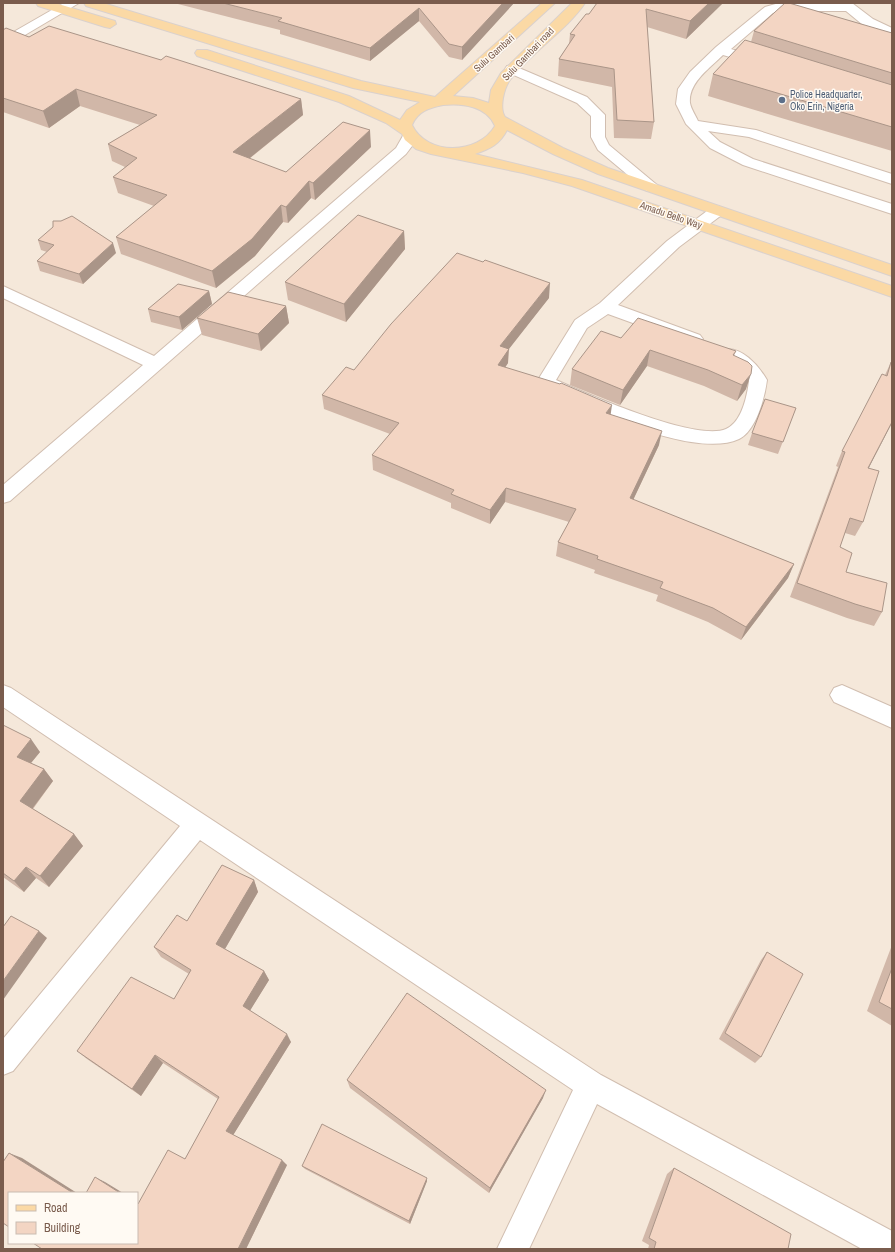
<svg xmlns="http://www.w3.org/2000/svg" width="895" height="1252" viewBox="0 0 895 1252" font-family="'Archivo Narrow',sans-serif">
<rect width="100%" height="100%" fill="#fdf6ec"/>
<!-- residential -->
<path fill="#f5e8da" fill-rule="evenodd" d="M3 3H892V1249H3ZM9 1193H137V1243H9Z"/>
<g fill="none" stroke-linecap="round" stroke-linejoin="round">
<defs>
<path id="minor" d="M64 3H79L3 48V38Z
M779 3H852L873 19 892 28V37L863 25 846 11H780L773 13 731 49 766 59 768 62 766 65 761 66 723 55C710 68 688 83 690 103 691 109 696 116 698 121L756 130 892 174V184L749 137 708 131 720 142 753 159 892 204V214L743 165 710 148 686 124 676 104 678 89 690 72 716 47 765 7Z
M512 65 587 97 605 115V137L609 145 657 185 660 188 657 191H647L598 150 591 137V116L577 103 507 72 505 69 507 66Z
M409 133 414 134 416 137 415 142 406 154 10 501 3 503V485L143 365 3 298V286L154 356 396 148 404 134Z
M717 206 723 208 725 211 723 214 679 247 618 305 700 335 703 339 700 343 694 345 688 343 608 314 587 328 556 380C587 394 696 442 726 429 742 422 747 396 749 381 740 369 726 364 720 354L723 350C741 345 759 366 767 380 765 397 756 431 739 439 694 460 583 407 539 387L536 383 575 320 600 303 667 241 711 208Z
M3 685 11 688 601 1075 892 1231V1249H862L597 1104 529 1249H497L573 1090 200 840 13 1071 3 1075V1039L180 826 3 707Z
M842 685 892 707V728L834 702 830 695 834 688Z"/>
<path id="major" d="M36 3H55L115 21 116 24 110 28 105 27 38 6Z
M84 3H103L361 81 435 97 542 3H555L453 96 473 98 489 103 491 90 501 73 572 3H585C567 30 530 53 510 80 504 88 499 108 505 117L563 148 608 168 892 265V276L598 174 553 154 507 130C500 144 490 149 475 154L582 180 892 286V297L572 186 523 173 431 154 416 149 405 140 402 134 386 123 339 102 197 56 195 53 197 50H207L349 96 400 120 407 110 420 102 353 88 86 6ZM443 105C462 103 487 106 495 126 478 155 427 156 412 125 418 111 429 108 443 105Z"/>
</defs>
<!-- minor casing -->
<use href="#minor" stroke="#d1beb0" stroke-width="2"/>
<!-- major casing -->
<use href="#major" stroke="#dad1cd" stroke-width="2"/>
<!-- minor -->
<use href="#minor" fill="#fff" fill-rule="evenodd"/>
<!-- major -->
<use href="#major" fill="#fbd9a5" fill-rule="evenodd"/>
</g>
<!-- wall -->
<path fill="#d1b7a8" d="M174 3H514L462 60 449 57 419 21 370 61 280 34V30Z
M723 3 686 39 647 27 654 122 651 139 614 138 612 87 558 76 559 59 569 44 570 34 589 14Z
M3 30 29 37 161 60 301 99 303 115 249 159 286 172 371 147 315 200 311 198 288 223 283 222 255 256 216 288 121 254 116 237 154 206 118 193 113 177 125 167 112 161 108 144 140 125 80 106 49 128 3 112Z
M754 31 892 33V151L708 96 713 74 751 42Z
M404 231 405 249 346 322 288 300 285 282Z
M38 240 116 253 83 284 40 271 37 261 47 252 41 250Z
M209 291 212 304 182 330 151 322 148 309Z
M549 298 508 349V363L505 367 611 415 659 445 633 500 794 564 788 578 741 640 708 622 656 601 658 595 594 573 595 570 556 556 558 542 569 522 505 502 490 524 451 508V503L373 470 372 455 390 434 324 409 322 395 354 370Z
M286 306 289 323 261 351 202 335 197 318Z
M621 338 736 351 734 356 746 389 737 401 704 386 647 366 620 405 570 385 572 369Z
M891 362 869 468 863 522 855 536 845 533 840 547 846 572 882 612 874 626 847 618 790 597 838 467 836 466 842 451 885 375Z
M796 408 778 454 748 445 752 433Z
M3 725 40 752 31 763 44 769 53 781 33 809 74 834 83 846 49 887 36 878 24 892 3 877Z
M254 880 258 892 225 949 264 971 269 980 250 1010 291 1042 233 1135 287 1165 246 1249H42L137 1202 139 1203 185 1159 218 1099 163 1063 141 1096 87 1059 77 1051 174 999 189 974 161 957 154 947 187 921Z
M892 945V1026L867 1011Z
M767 952 761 1057 755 1063 719 1039 761 960Z
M347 1080 543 1098 489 1193 350 1088Z
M302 1166 427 1181 410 1224 305 1169Z
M674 1168 788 1249H648L649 1245 642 1241 667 1174Z"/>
<!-- shaded-wall -->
<path fill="#aa9588" d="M503 3H514L462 60V47Z
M709 3H723L686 39 690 21Z
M419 8V21L370 61V48Z
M76 89 80 106 49 128 43 111Z
M301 99 303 115 236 169 233 152Z
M370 130 371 147 315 200 313 183Z
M309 181 311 198 288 223 286 207Z
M281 205 283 222 255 256 216 288 212 271Z
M404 231 405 249 346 322 344 304Z
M113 243 116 253 83 284 79 274Z
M550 283 549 298 509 349 508 363 497 380 500 346Z
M209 291 212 304 182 330 179 317Z
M286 306 289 323 261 351 258 334Z
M650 350 647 366 620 405 623 390Z
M751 374 746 389 737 401 742 385Z
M612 405 610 419 606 413Z
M892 422V423L861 483 868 468Z
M662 431 659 445 627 513 630 498Z
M506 488 505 502 490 524V510Z
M794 564 788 578 741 640 746 627Z
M31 739 40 752 26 769 17 757Z
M44 769 53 781 29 813 20 801Z
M74 834 83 846 49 887 40 876Z
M26 867 36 878 24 892 14 881Z
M254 880 258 892 222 954 216 944Z
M39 931 47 938 3 1000V981Z
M264 971 269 980 248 1014 243 1006Z
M287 1034 291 1042 232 1137 226 1131Z
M155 1055 163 1063 141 1096 132 1089Z
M546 1090 543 1098 489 1193 490 1188Z
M9 1153 22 1158 77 1193H73Z
M282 1160 287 1165 246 1249H238Z
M95 1177 105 1182 123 1193H120Z
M427 1178V1181L410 1224 409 1221Z"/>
<!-- building -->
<path fill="#f3d5c3" stroke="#aa9588" d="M223 3H503L462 47 449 44 419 8 370 48 278 21 282 18Z
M597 3H709L690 21 646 9 654 122 617 120 614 69 559 59 575 35 570 34 586 14H589Z
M785 3H789L892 33V73L754 31Z
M49 26 161 60 166 56 301 99 233 152 286 172 343 122 370 130 313 183 309 181 286 207 281 205 252 239 212 271 116 237 167 195 113 177 137 158 108 144 157 115 76 89 43 111 3 98V30L6 28 29 37Z
M745 40 892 85V127L713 74Z
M358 215 404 231 344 304 285 282Z
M72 216 113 243 79 274 37 261 54 245 38 240 53 227V221H61Z
M457 253 483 262 485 260 550 283 500 346 509 349 498 365 560 384 561 383 612 405 606 413 662 431 630 498 794 564 746 627 713 608 660 588 663 582 597 559 598 556 558 542 576 509 506 488 490 510 451 494 454 490 372 455 399 423 322 395 346 367 354 370 391 324Z
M178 284 209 291 179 317 148 309Z
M228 292 286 306 258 334 197 318Z
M638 318 736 351 733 355 748 362 752 366 751 374 742 385 708 370 650 350 623 390 572 369 601 331 621 338Z
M891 362 892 363V422L868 468 879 471 863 522 850 518 840 547 852 553 846 572 887 583 882 612 855 604 797 583 845 452 842 451 882 374 887 376Z
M765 399 796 408 783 442 752 433Z
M3 725 31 739 17 757 44 769 20 801 74 834 40 876 26 867 14 881 3 873Z
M222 865 254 880 216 944 264 971 243 1006 287 1034 226 1131 282 1160 238 1249H42L33 1243H137V1203L138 1204 168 1150 185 1159 219 1097 155 1055 132 1089 77 1051 131 977 174 999 191 970 154 947 177 915 187 921Z
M11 916 39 931 3 981V927Z
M767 952 803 974 761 1057 725 1033Z
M892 968V1009L879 1002Z
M407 993 546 1090 490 1188 347 1080Z
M322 1124 427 1178 409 1221 302 1166Z
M9 1153 73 1193H9V1227L3 1223V1162Z
M674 1168 791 1234 788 1249H654L656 1242 649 1238Z
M95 1177 120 1193H86Z"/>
<!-- markers -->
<circle fill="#5c6f8a" stroke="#fffaf3" stroke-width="1.5" cx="782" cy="100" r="4"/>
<g text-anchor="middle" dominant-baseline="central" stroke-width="3" stroke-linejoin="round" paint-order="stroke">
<!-- far-street labels -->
<g font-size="10" fill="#7a5c4d" stroke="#fffaf3">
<text transform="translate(494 53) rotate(-42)">Sulu Gambari</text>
<text transform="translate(528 54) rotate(-46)">Sulu Gambari road</text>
<text transform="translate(671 215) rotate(19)">Amadu Bello Way</text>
</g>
<!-- far-service labels -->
<g font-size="10" fill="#4e5e75" stroke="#fffaf3" text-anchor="start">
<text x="790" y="94">Police Headquarter,<tspan x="790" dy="12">Oko Erin, Nigeria</tspan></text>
</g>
</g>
<!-- border -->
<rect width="895" height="1252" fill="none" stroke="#7a5c4d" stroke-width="8"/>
<!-- legend -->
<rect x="8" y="1192" width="130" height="52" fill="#fffaf3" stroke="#cabbb1"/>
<rect x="16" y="1205" width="20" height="6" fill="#fbd9a5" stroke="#cabbb1"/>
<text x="44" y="1212" font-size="12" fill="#7a5c4d">Road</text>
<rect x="16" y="1222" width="20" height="12" fill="#f3d5c3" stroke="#cabbb1"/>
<text x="44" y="1232" font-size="12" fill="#7a5c4d">Building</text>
</svg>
